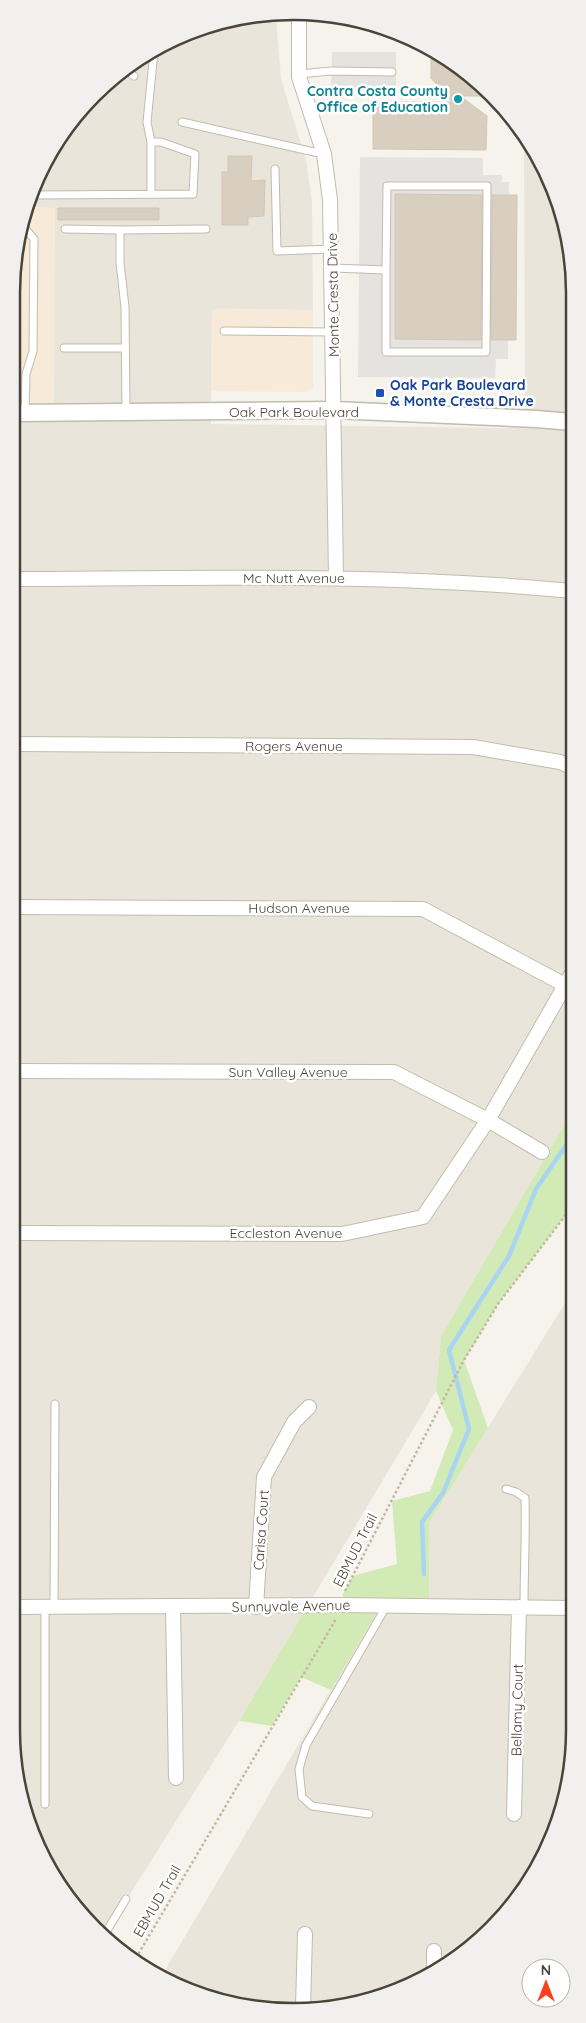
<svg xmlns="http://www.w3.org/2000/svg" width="586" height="2023" viewBox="0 0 586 2023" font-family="Quicksand,sans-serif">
<rect width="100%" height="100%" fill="#f6f3ec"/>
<!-- residential -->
<path fill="#eae5da" d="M238 17H276L281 79 306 160 312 202 313 310 212 309 211 424 572 429 571 1113 441 1336 436 1391 239 1721 105 1934 81 1916 33 1838 11 1730 16 413 54 208 29 207 59 137 136 59Z
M524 139 553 185 572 257V416L525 410Z
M570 1295 569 1785 537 1871 465 1953 383 1997 274 2011 168 1983 161 1977 381 1605H429V1523Z"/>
<!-- commercial -->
<path fill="#f7ead8" d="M29 207 55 208 54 413H16L17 238Z
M212 309 313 310V388L305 392 211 391Z"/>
<!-- green -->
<path fill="#d2eab5" d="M571 1113V1208L498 1304 464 1360 488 1428 429 1523V1606L381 1605 331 1690 301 1677 272 1726 239 1721 307 1607 342 1605 343 1594 353 1576 397 1564 392 1501 430 1491 453 1430 436 1391 441 1336Z"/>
<!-- parking -->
<path fill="#e5e3e0" d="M332 52H396V91H331Z
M360 157 483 158V175H502V182H509L508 359H496L495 378 358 377Z"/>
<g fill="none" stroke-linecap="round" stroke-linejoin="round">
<!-- stream -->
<path stroke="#a9d4f2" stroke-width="4.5" d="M424 1574 422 1522 443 1493 469 1429 449 1350 509 1256 536 1189 571 1138"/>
</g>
<!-- building -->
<path fill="#d8cfc1" stroke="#d3c7b4" d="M431 48 491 96H460L487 116 486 150 373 149V102H452L431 78Z
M228 156H252L251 181 265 180 264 216 248 217V225H222V172H228Z
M395 194 482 195 481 340 395 339Z
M492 195H517L516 340H491Z
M58 208H159V220H58Z"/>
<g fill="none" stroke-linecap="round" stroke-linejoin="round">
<defs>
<path id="service" d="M126 70 134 76
M299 74 331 71 392 72
M182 122 323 154
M151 142 147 122 154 52
M275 169 277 251 332 249
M34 195 193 194 195 154 161 142H151V194
M22 225 34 239 33 351 26 374 25 413
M65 229 120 230
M333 268 386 270V352H486L487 186H387L386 270
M224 331 333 332
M64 348H125
M126 412 125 307 120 263V230L206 229
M506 1489 516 1492 525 1498C526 1535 524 1570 524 1607
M45 1607V1804
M54 1607 55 1404
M369 1814 312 1806 302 1797 299 1769 306 1745 387 1605
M519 1892V1891
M105 1934 126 1899"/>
<path id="minor" d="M299 17V77L324 154 330 200 336 577
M15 579C201 578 387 573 572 591
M15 744 473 747 560 762 571 767
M14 907 423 909 565 985
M14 1071 394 1072 488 1120 542 1152
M13 1233 342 1234 423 1217 488 1120 571 975
M12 1607 342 1605 570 1608
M173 1607 176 1778
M256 1607 264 1477 294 1422 309 1407
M514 1814 519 1607
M434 1951V1970
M303 2007 305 1934"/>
<path id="tertiary" d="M16 413 334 410 536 419 572 422"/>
</defs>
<!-- service casing -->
<use href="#service" stroke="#c2bbae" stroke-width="9"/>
<!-- minor casing -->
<use href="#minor" stroke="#c2bbae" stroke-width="16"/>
<!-- tertiary casing -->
<use href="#tertiary" stroke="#c2bbae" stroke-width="19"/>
<!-- path -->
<path stroke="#c4b79f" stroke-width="2.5" stroke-dasharray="2.5 2.5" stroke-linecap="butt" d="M345 1591 464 1360 498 1304 571 1208
M136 1958 336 1619"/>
<!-- service -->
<use href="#service" stroke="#fff" stroke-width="7"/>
<!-- minor -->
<use href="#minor" stroke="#fff" stroke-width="14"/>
<!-- tertiary -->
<use href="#tertiary" stroke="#fff" stroke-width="16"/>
</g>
<!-- markers -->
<circle fill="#0f9aa8" stroke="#fff" stroke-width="2" cx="458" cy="99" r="5"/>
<rect fill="#1a4fb4" stroke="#fff" stroke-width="2" x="375" y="388" width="10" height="10" rx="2.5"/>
<g text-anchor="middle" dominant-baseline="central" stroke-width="5" stroke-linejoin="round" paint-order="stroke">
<!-- culture labels -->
<g font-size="14" font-weight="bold" fill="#0d838f" stroke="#fff" text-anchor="end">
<text x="448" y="91">Contra Costa County<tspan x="448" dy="16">Office of Education</tspan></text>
</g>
<!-- street labels -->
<g font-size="14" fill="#4b4439" stroke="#fff">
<text transform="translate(333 295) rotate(-91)">Monte Cresta Drive</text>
<text x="294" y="412">Oak Park Boulevard</text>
<text x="294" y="578">Mc Nutt Avenue</text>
<text x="294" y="746">Rogers Avenue</text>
<text x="299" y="908">Hudson Avenue</text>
<text x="288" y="1072">Sun Valley Avenue</text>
<text x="286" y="1233">Eccleston Avenue</text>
<text transform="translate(261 1530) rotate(-86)">Carisa Court</text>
<text transform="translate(355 1550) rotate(-63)">EBMUD Trail</text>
<text transform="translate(291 1606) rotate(-1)">Sunnyvale Avenue</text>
<text transform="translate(517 1710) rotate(-89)">Bellamy Court</text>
<text transform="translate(157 1901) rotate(-60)">EBMUD Trail</text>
</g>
<!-- transit labels -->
<g font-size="14" font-weight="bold" fill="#164399" stroke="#fff" text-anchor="start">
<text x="390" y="385">Oak Park Boulevard<tspan x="390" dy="16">&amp; Monte Cresta Drive</tspan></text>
</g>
</g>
<!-- crop -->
<path d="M0 0H586V2023H0ZM293 20H293A273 273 0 0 1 566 293V1730A273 273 0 0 1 293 2003H293A273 273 0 0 1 20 1730V293A273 273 0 0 1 293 20Z" fill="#f1f0ef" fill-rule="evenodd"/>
<path fill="none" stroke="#4b4439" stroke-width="2.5" d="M293 20H293A273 273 0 0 1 566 293V1730A273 273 0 0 1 293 2003H293A273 273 0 0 1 20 1730V293A273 273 0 0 1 293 20Z"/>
<!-- north arrow -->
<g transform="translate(546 1983)"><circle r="24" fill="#ffffff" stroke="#b7b4b0"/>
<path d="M0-4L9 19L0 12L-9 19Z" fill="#fc3f1d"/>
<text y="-8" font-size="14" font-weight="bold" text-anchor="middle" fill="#4b4439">N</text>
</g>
</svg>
